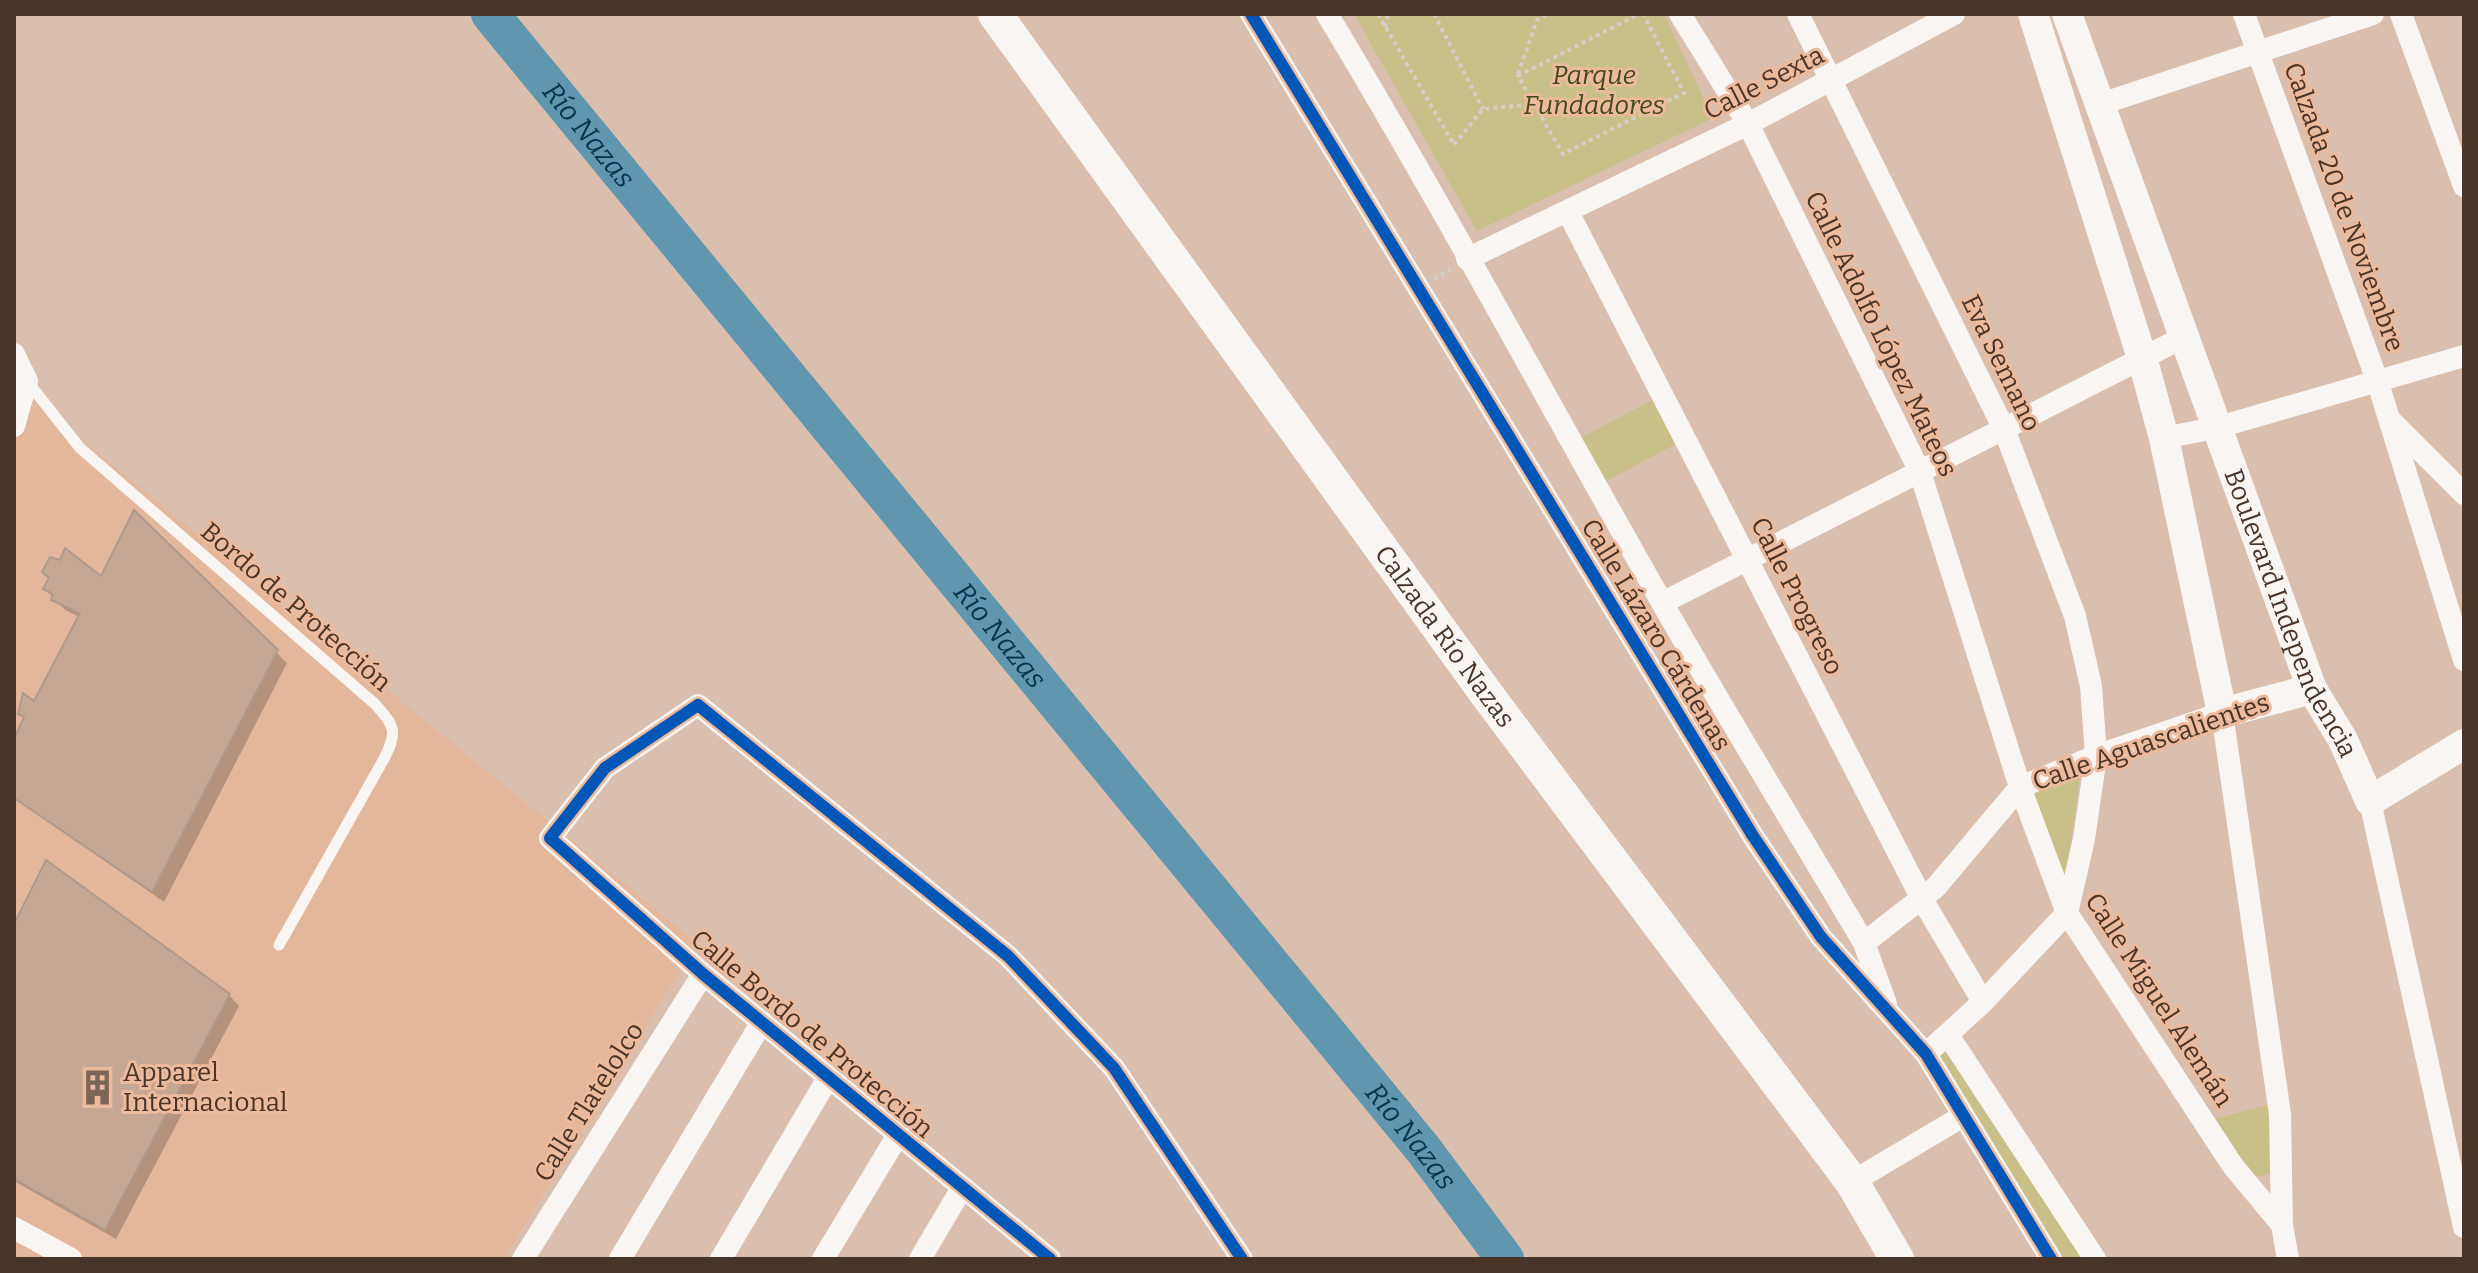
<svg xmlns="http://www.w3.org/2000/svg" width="2478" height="1273" viewBox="0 0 2478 1273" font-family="Bitter,serif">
<rect width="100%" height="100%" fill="#dabfae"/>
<!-- built -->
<path fill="#e3b79c" d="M14 384 697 943 504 1259H14Z"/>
<!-- green -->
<path fill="#c8bf89" d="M1354 14H1664L1713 118 1477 231Z
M1658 397 1683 440 1599 485 1573 442Z
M2080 777 2064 892 2029 795Z
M1951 1043 2093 1259H2054L1932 1061Z
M2274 1103 2278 1172 2248 1178 2208 1121Z"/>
<!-- shadow -->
<path fill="#0003" d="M135 514 287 663 164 902 14 798V747L25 719 20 713 35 704 80 617 65 610 45 589 102 579Z
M14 923 229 995 239 1006 116 1239 14 1181Z"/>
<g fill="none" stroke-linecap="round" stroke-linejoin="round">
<!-- river -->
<path stroke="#6097af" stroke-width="38" id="s1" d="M490 14 1423 1149 1505 1259"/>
</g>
<!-- building -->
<path fill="#c5a794" stroke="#b09a8d" stroke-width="2" d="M134 510 278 650 152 892 14 798V739L24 717 18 714 23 693 34 701 80 613 51 600 53 594 43 589 49 578 42 572 50 557 60 560 65 548 101 576Z
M46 860 230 994 105 1230 14 1179V924Z"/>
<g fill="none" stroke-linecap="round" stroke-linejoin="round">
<!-- path -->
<path stroke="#d5cdc8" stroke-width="4" stroke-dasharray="4 4" stroke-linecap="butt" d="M1378 14 1454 145 1483 109 1534 104 1563 154 1684 93 1643 14
M1434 14 1483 109
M1385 27 1388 14
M1518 74 1537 20 1548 14
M1534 104 1518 76 1639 14
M1434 279 1451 269"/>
<!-- lane -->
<path stroke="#f9f5f3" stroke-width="11" d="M27 381 80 448 375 704C394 726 398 730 385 757L279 945"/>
<!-- street -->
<path stroke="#f9f5f3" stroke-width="22" d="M1251 14 1753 836 1821 937 1926 1054 2051 1259
M1327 14C1443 206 1549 404 1660 599 1726 715 1796 828 1864 943L1886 1004
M1680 14 1748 124 1920 472 2020 787 2067 913 2233 1166 2282 1225
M1798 14 2004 429 2075 616 2091 686 2096 756 2084 839 2067 913 1983 1002 1926 1054
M2244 14 2377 380 2464 660
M2401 14 2464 186
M2098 105 2373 14
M1568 212 1922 899 1983 1002
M1467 259 1748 124 1954 14
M14 354 27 381 14 426
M2393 423 2464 494
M2164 438 2219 427 2464 356
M1662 603 2184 337
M2370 801 2464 1227
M1864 943 1936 887 2020 787 2096 756 2222 713 2280 1114 2282 1225 2288 1259
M1948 1035 2095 1259
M1852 1182 1963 1116
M14 1228 71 1259
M523 1259 703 974
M620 1259 762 1022
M721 1259 828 1078
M823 1259 898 1135
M920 1259 962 1188
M1050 1259 703 974 550 838 605 768 698 705 1008 956 1114 1068 1242 1259"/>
<!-- secondary -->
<g stroke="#f9f5f3" stroke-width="30">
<path d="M2033 14 2143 361 2164 438 2222 713 2312 689"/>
<path id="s2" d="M2067 14 2312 689 2343 740 2370 801 2464 744"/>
</g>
<!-- primary -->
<path stroke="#f9f5f3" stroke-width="34" id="s3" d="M995 14 1485 692 1852 1182 1897 1259"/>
<defs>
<path id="cycleway" d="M1251 14 1753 836 1821 937 1926 1054 2051 1259
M1050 1259 703 974 550 838 605 768 698 705 1008 956 1114 1068 1242 1259"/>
</defs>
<!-- cycleway casing -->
<use href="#cycleway" stroke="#ecba9c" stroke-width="17"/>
<!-- cycleway -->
<use href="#cycleway" stroke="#0057b8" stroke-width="12"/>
</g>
<!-- icons -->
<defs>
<symbol id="building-bare" viewBox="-9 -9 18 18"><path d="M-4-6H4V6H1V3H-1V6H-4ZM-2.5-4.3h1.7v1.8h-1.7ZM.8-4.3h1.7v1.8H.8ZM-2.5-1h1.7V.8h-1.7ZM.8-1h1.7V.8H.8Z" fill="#7b6557" stroke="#ecba9c" stroke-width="2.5" paint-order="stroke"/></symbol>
</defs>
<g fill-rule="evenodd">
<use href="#building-bare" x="72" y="1062" width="51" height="51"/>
</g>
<g text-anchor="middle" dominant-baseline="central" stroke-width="6" stroke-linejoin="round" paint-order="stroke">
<!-- park labels -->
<g font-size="26" font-style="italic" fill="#44471b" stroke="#ecba9c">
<text x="1594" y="75">Parque<tspan x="1594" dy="30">Fundadores</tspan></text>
</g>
<!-- street labels -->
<g font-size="26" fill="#483428" stroke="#ecba9c">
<text transform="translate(1764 83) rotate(-27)">Calle Sexta</text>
<text transform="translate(2344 207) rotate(70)">Calzada 20 de Noviembre</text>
<text transform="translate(1881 334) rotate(64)">Calle Adolfo López Mateos</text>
<text transform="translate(2001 363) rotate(64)">Eva Semano</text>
<text transform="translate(1797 596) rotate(63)">Calle Progreso</text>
<text transform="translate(296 607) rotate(41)">Bordo de Protección</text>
<text stroke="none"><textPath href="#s2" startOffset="640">Boulevard Independencia</textPath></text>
<text transform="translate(1656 635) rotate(59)">Calle Lázaro Cárdenas</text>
<text stroke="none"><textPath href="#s3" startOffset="768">Calzada Río Nazas</textPath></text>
<text transform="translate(2151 742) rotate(-19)">Calle Aguascalientes</text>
<text transform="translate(2159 1000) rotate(57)">Calle Miguel Alemán</text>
<text transform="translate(812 1034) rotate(40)">Calle Bordo de Protección</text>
<text transform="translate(589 1102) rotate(-58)">Calle Tlatelolco</text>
</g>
<!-- poi labels -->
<g font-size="26" fill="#483428" stroke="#ecba9c" text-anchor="start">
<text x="123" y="1072">Apparel<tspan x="123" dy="30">Internacional</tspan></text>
</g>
<!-- water labels -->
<g font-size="28" font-style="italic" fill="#02384d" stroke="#ecba9c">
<text stroke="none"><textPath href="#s1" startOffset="156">Río Nazas</textPath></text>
<text stroke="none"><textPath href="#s1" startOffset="804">Río Nazas</textPath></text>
<text stroke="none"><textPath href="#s1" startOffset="1452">Río Nazas</textPath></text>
</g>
</g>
<!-- border -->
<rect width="2478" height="1273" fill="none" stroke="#483428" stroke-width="32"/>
</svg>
